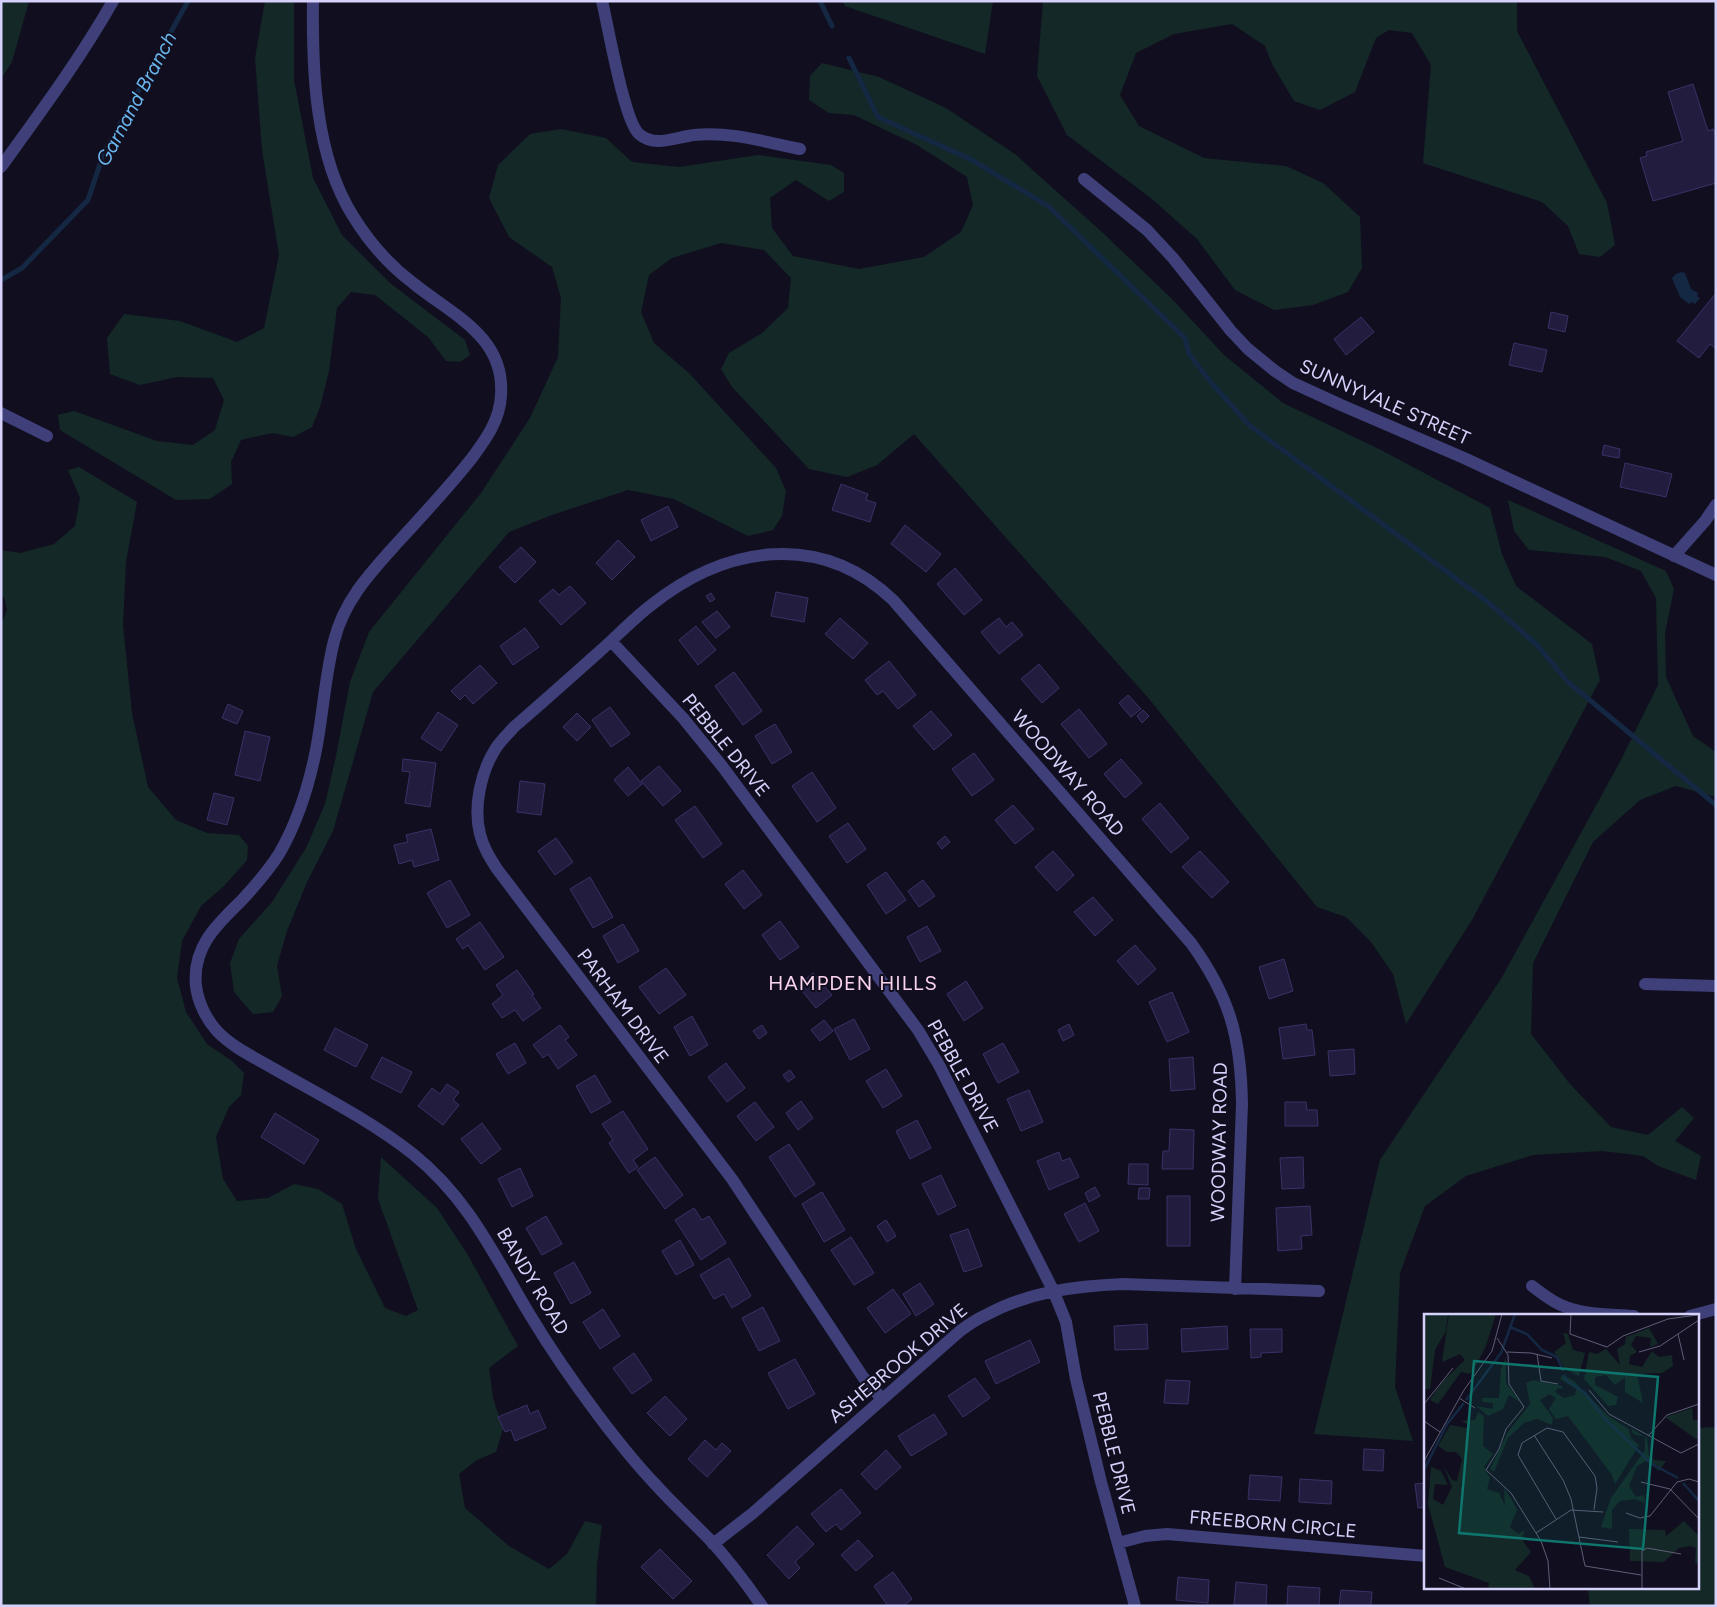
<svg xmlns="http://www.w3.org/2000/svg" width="1717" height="1607" viewBox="0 0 1717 1607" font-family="Figtree,sans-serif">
<rect width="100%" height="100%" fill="#110f1f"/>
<!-- green -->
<path fill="#132827" d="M1 1H29L12 62 1 79Z
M265 1H294V80L313 178 342 235 390 283 465 340 470 355 460 362 446 361 428 337 375 295 351 292 337 308 329 371 320 407 312 427 293 437 272 433 241 440 231 462 232 484 210 499 176 500 60 430 58 415 74 411 157 441 193 445 215 430 224 400 213 378 177 377 140 385 110 374 107 338 124 314 180 321 237 342 264 328 279 255 262 150 255 58Z
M842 1H993L985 54 845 6Z
M1043 1H1517V31L1607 203 1615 245 1600 257 1579 254 1568 226 1542 202 1423 163 1431 65 1412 33 1389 30 1376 38 1355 92 1320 110 1294 101 1272 64 1265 46 1232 24 1174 34 1136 53 1120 95 1139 126 1204 158 1286 166 1323 183 1360 217 1362 268 1348 292 1313 305 1274 310 1235 290 1197 239 1152 199 1067 135 1037 76Z
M822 63 879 77 946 108 1015 154 1104 234 1172 299 1224 355 1283 403 1379 449 1490 508 1502 554 1516 586 1592 644 1600 680 1472 920 1406 1024 1393 974 1371 942 1346 917 1317 907 1150 700 914 434 877 465 847 477 809 469 732 387 721 369 729 353 762 333 788 308 791 278 764 250 721 243 672 258 649 275 641 312 654 343 690 374 776 468 786 491 782 516 773 530 748 536 674 499 628 490 552 515 509 532 373 692 333 831 307 882 287 931 277 966 282 996 273 1012 253 1014 234 992 230 963 239 939 272 902 306 848 325 804 336 756 350 682 369 632 481 493 530 418 558 357 561 298 552 267 509 237 489 198 498 165 530 134 561 129 606 138 632 162 679 167 758 155 831 165 844 173V192L829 201 796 180 770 198 772 228 793 256 859 269 924 257 961 232 973 205 967 177 917 145 854 115 829 113 809 100 810 76Z
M79 467 137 502 126 562 123 625 132 713 148 787 176 820 207 833 239 835 248 846 247 860 224 886 201 906 182 941 177 978 186 1012 207 1044 232 1061 244 1073 241 1095 229 1107 216 1137 223 1179 237 1201 268 1198 294 1184 318 1189 342 1204 356 1249 385 1308 406 1316 418 1310 378 1199 381 1157 437 1208 468 1255 518 1346 489 1368 493 1398 503 1429 496 1452 477 1460 459 1474 465 1508 509 1546 549 1569 567 1554 585 1521 602 1525 597 1564 596 1606H1V625L7 610 4 597 1 595V550L20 553 54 544 75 526 80 498 68 470Z
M1508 500 1666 571 1674 589 1665 633 1666 677 1693 736 1716 752V797L1676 786 1640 800 1593 842 1533 963 1531 1034 1570 1084 1611 1127 1648 1135 1682 1107 1694 1118 1675 1141 1701 1156 1696 1180 1658 1166 1643 1156 1602 1151 1533 1155 1466 1176 1425 1206 1400 1273 1395 1387 1413 1441 1314 1434 1380 1160 1501 979 1622 758 1658 685 1656 598 1641 571 1605 557 1529 550 1514 531Z
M1716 1427V1606H1590L1588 1588H1698V1428Z"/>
<!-- water -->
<path fill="#142843" d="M1681 272 1685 273 1691 289 1698 293 1697 296 1700 298 1695 304 1692 302 1689 304 1680 297 1672 278 1676 274Z"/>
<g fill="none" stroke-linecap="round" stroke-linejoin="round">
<!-- stream -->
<path stroke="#142843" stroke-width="5" d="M820 1 832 26
M849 58 878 117 972 160 1048 206 1185 338 1189 354 1214 386 1249 425 1489 603 1537 645 1568 682 1716 805
M1 280 22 268 88 200 103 155 188 1"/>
</g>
<!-- building -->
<path fill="#221d3e" stroke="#3a3167" d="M1693 84 1708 131 1713 129 1716 137V183L1653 201 1640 158 1647 156 1646 152 1683 141 1668 92Z
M1716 293V349L1710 344 1699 358 1677 341Z
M1551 312 1568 316 1565 332 1548 328Z
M1361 317 1374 332 1346 355 1334 339Z
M1514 343 1547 350 1542 372 1509 365Z
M1604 445 1620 449 1619 458 1602 455Z
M1625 463 1672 474 1666 497 1620 487Z
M841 484 868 494 866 500 876 503 870 522 832 510Z
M668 506 678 527 651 541 641 520Z
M905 525 941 554 926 572 891 544Z
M618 540 635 557 612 580 596 563Z
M521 547 536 562 515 583 499 567Z
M955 568 982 600 964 615 937 584Z
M570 586 586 603 561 625 539 601 553 589 559 595Z
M776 592 808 598 804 622 771 616Z
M711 593 715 599 710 602 706 596Z
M717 611 730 627 716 638 702 622Z
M840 618 868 643 853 659 825 634Z
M999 618 1006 627 1012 622 1023 635 999 654 981 632Z
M696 626 716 650 698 665 679 640Z
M525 628 539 647 513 665 500 646Z
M889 661 916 695 898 709 883 691 877 695 865 680Z
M1039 664 1059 688 1042 703 1021 679Z
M480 665 497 683 473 704 465 695 460 700 451 691Z
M734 672 762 711 743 725 715 686Z
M1128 695 1141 709 1131 717 1119 703Z
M228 704 243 711 237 724 222 718Z
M610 707 630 734 611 747 592 720Z
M1079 709 1107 744 1089 758 1061 724Z
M1143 710 1149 716 1142 723 1137 716Z
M931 711 952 735 934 750 913 726Z
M438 712 458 725 441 751 421 738Z
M577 713 591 727 577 741 563 727Z
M775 724 792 752 772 764 755 736Z
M245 731 270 737 260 781 235 775Z
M974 753 994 780 972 796 952 769Z
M403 759 436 763 430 807 405 803 410 772 402 771Z
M1121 759 1142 783 1125 798 1104 774Z
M659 766 681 791 663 806 641 781Z
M628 767 642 784 628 796 614 780Z
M812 772 836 808 817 822 792 786Z
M520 781 545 784 541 815 517 812Z
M214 793 234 798 227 825 207 820Z
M1160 803 1189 838 1171 853 1142 819Z
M1013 805 1034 829 1015 844 995 820Z
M695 806 722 844 703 858 675 820Z
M848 823 866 849 847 863 829 836Z
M431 829 439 860 414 867 412 860 399 864 394 845 408 842 406 835Z
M945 836 950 842 942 849 937 843Z
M556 838 573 862 555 875 538 851Z
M1053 851 1074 875 1057 891 1035 867Z
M1200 851 1229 882 1212 898 1182 867Z
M743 870 762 895 744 909 725 884Z
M886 872 906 900 886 914 867 885Z
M590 877 613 917 593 928 570 889Z
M450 880 470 915 447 928 427 893Z
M923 880 935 896 919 907 908 891Z
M1093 897 1113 920 1095 936 1074 912Z
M780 921 799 947 780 960 762 935Z
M480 922 504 957 485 970 468 945 463 949 456 939Z
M623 924 639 951 618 963 603 936Z
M927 926 941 951 920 962 907 937Z
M1135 945 1156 969 1138 985 1117 961Z
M1284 959 1293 991 1269 999 1259 967Z
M666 968 686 995 659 1014 639 987Z
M517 970 534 994 532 995 541 1008 523 1021 515 1010 502 1018 492 1004 503 995 496 985Z
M813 973 832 995 816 1008 798 986Z
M966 981 983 1008 964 1021 947 994Z
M1172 992 1189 1032 1167 1042 1149 1002Z
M692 1016 708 1045 690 1056 674 1027Z
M854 1019 870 1049 850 1060 834 1029Z
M824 1020 833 1031 820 1041 811 1030Z
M1069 1024 1074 1035 1063 1041 1058 1030Z
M1306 1024 1307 1030H1312L1315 1055 1283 1059 1279 1028Z
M560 1025 569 1037 565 1040 577 1055 558 1069 548 1054 543 1058 533 1045Z
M762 1025 767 1033 759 1039 753 1031Z
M335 1028 368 1045 356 1067 324 1050Z
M515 1043 526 1063 508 1074 496 1054Z
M1003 1043 1019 1072 998 1083 983 1054Z
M1354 1049 1355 1074 1330 1076 1328 1051Z
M382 1057 412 1072 401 1093 371 1078Z
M1193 1057 1195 1089 1171 1091 1169 1059Z
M726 1063 745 1088 727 1102 708 1077Z
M886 1069 902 1096 883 1108 866 1081Z
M790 1070 795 1077 788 1082 783 1075Z
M595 1075 611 1102 591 1113 576 1086Z
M447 1084 459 1092 453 1100 459 1105 443 1125 418 1106 432 1088 440 1094Z
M1029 1090 1043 1122 1021 1131 1007 1099Z
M801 1101 813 1118 798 1130 786 1113Z
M755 1102 774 1127 756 1141 737 1116Z
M1285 1102H1306L1307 1110H1317L1318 1126H1285Z
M623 1111 648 1149 633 1160 638 1167 629 1173 609 1143 613 1140 602 1124Z
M275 1113 319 1140 304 1164 261 1137Z
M917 1120 931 1148 910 1159 896 1131Z
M482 1123 501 1149 481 1164 461 1139Z
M1170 1129 1194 1130 1193 1169H1162L1163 1151H1169Z
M789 1144 815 1184 795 1197 769 1157Z
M1059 1152 1062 1161 1070 1158 1079 1177 1049 1190 1037 1161Z
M655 1157 683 1195 665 1209 637 1170Z
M1303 1157 1304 1188 1282 1189 1280 1158Z
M1129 1164H1148V1185L1128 1184Z
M520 1168 533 1196 512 1207 498 1179Z
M941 1175 956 1206 938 1215 922 1184Z
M1095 1187 1100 1196 1089 1202 1085 1193Z
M1139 1188H1150L1149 1199H1138Z
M822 1192 845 1230 824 1242 802 1204Z
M1167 1196H1190V1246H1167Z
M1085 1203 1099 1231 1079 1242 1064 1214Z
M1310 1206 1312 1235 1301 1236 1302 1249 1278 1251 1276 1208Z
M694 1208 702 1220 709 1216 726 1243 701 1260 675 1220Z
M546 1216 562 1244 542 1255 526 1228Z
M886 1220 896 1236 887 1242 877 1226Z
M968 1229 982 1266 964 1272 950 1235Z
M851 1237 874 1273 854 1285 831 1250Z
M680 1240 694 1265 676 1275 662 1251Z
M729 1258 751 1296 732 1308 724 1294 714 1299 700 1275Z
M574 1262 591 1293 571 1304 554 1273Z
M920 1283 934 1304 916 1316 903 1294Z
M893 1289 911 1314 885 1333 867 1308Z
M763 1307 780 1341 759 1351 742 1318Z
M603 1309 620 1336 600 1349 583 1322Z
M1147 1324 1148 1349 1115 1350 1114 1326Z
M1227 1326 1228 1349 1182 1352 1181 1329Z
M1250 1329H1282V1352L1261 1353V1357L1251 1358Z
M1030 1340 1040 1362 996 1384 985 1361Z
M634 1353 652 1380 632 1394 613 1368Z
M795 1359 815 1394 788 1409 768 1373Z
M975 1378 990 1398 963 1417 948 1396Z
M1166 1380 1190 1381 1188 1404 1164 1403Z
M665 1396 687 1419 670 1436 647 1413Z
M527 1405 530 1414 538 1410 546 1428 515 1441 511 1430 505 1432 498 1417Z
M934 1414 947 1434 911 1456 898 1436Z
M705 1440 716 1450 722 1443 731 1451 707 1477 688 1459Z
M1364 1449 1384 1450 1383 1471 1363 1470Z
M886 1450 901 1467 876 1490 861 1474Z
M1250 1475 1282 1477 1280 1501 1248 1499Z
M1300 1479 1332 1481 1331 1504 1299 1502Z
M1426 1483V1507L1418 1508 1415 1484Z
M841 1489 861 1513 841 1530 836 1524 826 1532 811 1514Z
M797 1526 814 1544 795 1562 800 1568 789 1579 767 1555Z
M858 1540 873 1556 856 1571 841 1555Z
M660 1549 692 1581 673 1599 641 1567Z
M893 1572 912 1599 903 1606H888L874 1586Z
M1178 1577 1209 1580 1208 1603 1176 1600Z
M1236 1582 1267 1585 1266 1606 1234 1605Z
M1288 1586 1320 1588 1319 1606H1287Z
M1341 1590 1372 1592 1371 1606H1339Z"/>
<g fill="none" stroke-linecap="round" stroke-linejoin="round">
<!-- minor -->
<path stroke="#3f3f79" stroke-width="12" d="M313 1C312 70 315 156 353 216 369 242 389 265 413 283 452 315 505 336 501 395 500 420 486 439 472 458 449 487 424 514 399 541 371 572 344 600 334 641 325 676 323 714 316 750 309 785 297 823 279 854 268 871 255 886 241 901 216 925 192 948 196 986 198 1002 206 1019 217 1031 233 1048 256 1058 276 1070 322 1096 371 1121 413 1154 469 1199 494 1255 530 1315 551 1350 574 1383 598 1415 616 1439 635 1463 656 1485 674 1505 694 1523 712 1542 730 1562 746 1583 762 1606
M602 1C608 25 624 121 639 134 655 148 676 137 694 135 730 131 765 142 800 149
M1 167C40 113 80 59 113 1
M1084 179 1147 230 1173 258 1231 331 1248 349 1275 371 1293 383 1341 405 1464 458 1716 575
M1 413 47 436
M1674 556 1705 521 1716 505
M611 641 683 718 722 766 918 1030 939 1065 1053 1290 1066 1322 1076 1379 1101 1482 1135 1606
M1645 984 1716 986
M1532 1286C1543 1294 1553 1303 1566 1307 1587 1315 1611 1314 1634 1316
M1690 1316 1716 1309
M882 1399 863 1377 732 1179 497 869C490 858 483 847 480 834 473 807 481 771 496 748 501 740 508 734 514 727 543 702 571 677 599 652 616 637 632 620 650 606 724 546 820 530 893 600L1191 943C1230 997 1241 1038 1242 1104L1235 1289
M1118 1543 1145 1536 1167 1534 1426 1556
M713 1544 753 1513 960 1331C968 1325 977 1319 986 1315 1028 1292 1075 1286 1123 1284L1319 1291"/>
</g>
<g text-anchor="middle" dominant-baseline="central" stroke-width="4" stroke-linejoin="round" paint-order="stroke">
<!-- street labels -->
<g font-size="19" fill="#d5d1fa" stroke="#110f1f">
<text transform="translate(1385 402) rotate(24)">SUNNYVALE STREET</text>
<text transform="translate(726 745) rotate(51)">PEBBLE DRIVE</text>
<text transform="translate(1068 773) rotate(49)">WOODWAY ROAD</text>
<text transform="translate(623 1006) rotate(53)">PARHAM DRIVE</text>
<text transform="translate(963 1076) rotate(61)">PEBBLE DRIVE</text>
<text transform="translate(1219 1142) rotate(-89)">WOODWAY ROAD</text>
<text transform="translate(533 1281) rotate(59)">BANDY ROAD</text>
<text transform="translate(898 1363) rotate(-40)">ASHEBROOK DRIVE</text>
<text transform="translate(1114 1453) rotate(76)">PEBBLE DRIVE</text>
<text transform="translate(1273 1524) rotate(5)">FREEBORN CIRCLE</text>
</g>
<!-- water labels -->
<g font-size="20" font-style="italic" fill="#6ab6ef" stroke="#110f1f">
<text transform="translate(136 99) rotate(-62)">Garnand Branch</text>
</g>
<!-- neighbourhood labels -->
<g font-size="20" letter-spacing="1" fill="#fad3ed" stroke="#110f1f">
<text x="853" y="983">HAMPDEN HILLS</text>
</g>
</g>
<!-- overview -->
<g transform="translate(1424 1314)">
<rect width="275" height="275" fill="#110f1f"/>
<path d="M0 0H24L22 17 11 36 6 75H0ZM25 0H72L62 32 51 53 46 60 37 58 14 90 6 86 18 68 41 46 36 40 18 48ZM225 14 234 30 226 33 227 24 212 22 207 31 213 38 206 42 205 50 218 53 228 37 235 43 248 41 249 52 238 59 213 60 219 89 201 78V63L191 71 182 61 171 63V71L194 83 192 91 184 92 160 65 165 38 173 40 182 35 196 51 193 35 201 30 202 23ZM139 19 144 20 149 36 161 39 155 62 141 55 130 38 142 29ZM82 43V69L97 89 85 81 79 95 64 102 52 92 69 95V89L58 88V84H75L77 55ZM138 61 150 67 184 102 205 115 207 124 215 131 191 170 188 161 144 102 132 105 125 95 132 84 125 80 116 86 129 104 128 111 113 105 100 109 84 124 70 158 66 155 84 118 106 90 102 69 109 66 138 72 139 75 134 74 131 78 140 84 151 81 152 75 136 65ZM268 94 269 106H275V124L272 125 241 103ZM54 98 60 102 59 132 69 140 60 153 66 164 63 175 75 179 81 192 80 174 88 186 93 196 86 213 94 220 100 216 99 227 107 238 91 256 105 262 111 275H64L65 269 21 253 4 190 7 153 17 157 24 171 11 170 9 185 19 191 28 173 20 153 28 166 33 167 38 145 32 138H23L14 132 26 111 44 114 45 111 37 107 51 106ZM207 114 223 124 225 142 231 146 242 147 235 157 222 147 213 152 205 172 212 183 220 181 221 189 211 185 196 187 188 196V215L177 213 187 184 221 136V123L209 120ZM260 207 275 222V250L271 249 272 234 267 232 255 234 240 248 206 247 205 215 241 216 242 222Z" fill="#132827"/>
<path fill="none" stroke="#142843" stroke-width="2.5" d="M86 13 103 20 118 36 133 43 139 57M140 61 143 67 161 79 180 104 228 150 254 164M42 86 77 39 91 0M0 156 23 110 40 89M259 169 275 187"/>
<path fill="none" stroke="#5f5d77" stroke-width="1" d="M147 0 146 20 183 33 199 22 244 5 273 1M254 20 260 46M73 24 84 41 85 70 100 93 82 115 75 135 62 156 87 179 117 227 124 247 126 275M83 38 107 39 128 44M215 38 236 32 275 6M113 40 117 67 134 70M165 76 185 100 257 139 275 130M35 84 51 94M0 90 29 54M0 107 16 118M110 121 139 166 147 185 161 252 217 261M224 122 243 101 275 90M0 147 40 76 68 37 78 0M217 168 246 175 275 205M202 199 216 204 226 202 253 168 265 165 275 168M132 205 94 141 98 129 123 114 139 118 171 162 173 174 170 196M112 219 147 196 179 198M155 223 194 228M15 264 42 275M218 275V237L223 234 257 240"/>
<path fill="#0f766e" fill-opacity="0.15" stroke="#0f766e" stroke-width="2.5" d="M50 47 234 63 219 235 35 219Z"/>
<rect width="275" height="275" fill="none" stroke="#d5d1fa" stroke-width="2.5"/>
</g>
<!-- border -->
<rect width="1717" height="1607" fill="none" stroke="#d5d1fa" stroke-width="5"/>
</svg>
